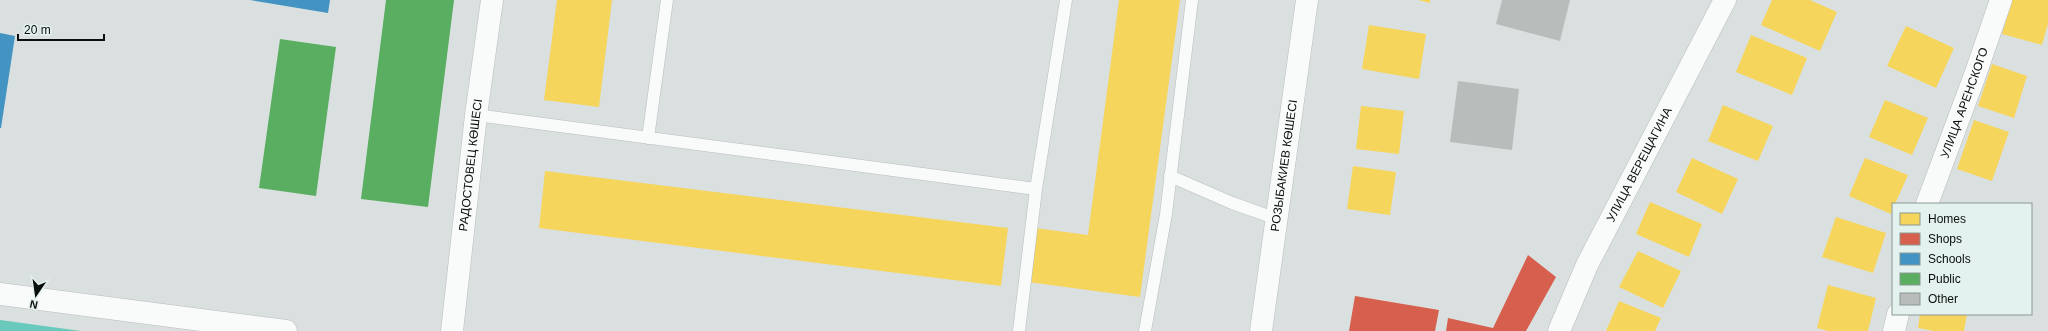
<svg xmlns="http://www.w3.org/2000/svg" width="2048" height="331" viewBox="0 0 2048 331" font-family="Arial,sans-serif">
<rect width="100%" height="100%" fill="#dae0df"/>
<!-- forest -->
<path fill="#69c9bc" d="M0 320 81 331H0Z"/>
<!-- homes -->
<path fill="#f6d55c" d="M557 0H612L599 107 544 100Z
M1119 0H1180L1140 297 1028 282 1035 228 1088 235Z
M1418 0H1430V3Z
M1772 0H1810L1837 12 1820 51 1761 25Z
M2012 0H2048V24L2042 45 2002 34Z
M1369 25 1426 34 1419 79 1362 69Z
M1906 26 1954 48 1936 88 1887 66Z
M1751 35 1807 58 1792 95 1736 72Z
M1992 64 2027 76 2014 118 1978 106Z
M1885 100 1928 118 1912 155 1869 137Z
M1723 105 1773 126 1758 161 1708 141Z
M1361 106 1404 111 1399 154 1356 149Z
M1974 120 2009 132 1992 181 1957 169Z
M1692 158 1738 179 1722 214 1676 192Z
M1865 158 1908 175 1895 204H1893L1891 214 1849 196Z
M1353 166 1396 172 1390 215 1347 209Z
M545 171 1008 228 1001 286 539 228Z
M1650 202 1702 224 1689 257 1636 234Z
M1836 217 1886 233 1873 273 1822 257Z
M1638 251 1681 271 1663 308 1619 287Z
M1828 285 1876 298 1868 331H1828L1817 328Z
M1619 301 1661 318 1655 331H1606Z
M1920 314H1967L1964 331H1934L1918 328Z"/>
<!-- shops -->
<path fill="#d6604d" d="M1528 255 1556 277 1526 331H1446L1448 318 1493 328Z
M1355 296 1439 310 1435 331H1349Z"/>
<!-- schools -->
<path fill="#4393c3" d="M250 0H330L328 13Z
M0 33 15 36 1 128H0Z"/>
<!-- public -->
<path fill="#5aae61" d="M386 0H454L428 207 361 199Z
M280 39 336 47 316 196 259 188Z"/>
<!-- building -->
<path fill="#b8bdbc" d="M1502 0H1570L1560 41 1496 24Z
M1458 81 1519 89 1512 150 1450 142Z"/>
<g fill="none" stroke-linecap="round" stroke-linejoin="round">
<defs>
<path id="lane" d="M476 115 1036 189 1066 0
M648 138 667 0
M1170 176 1232 203 1277 219
M1019 331 1036 189
M1145 331 1166 214 1192 0"/>
<g id="street">
<path id="s1" d="M1927 204 1975 75 2001 0"/>
<path id="s2" d="M452 331 476 115 492 0"/>
<path id="s3" d="M1559 331 1587 265 1725 0"/>
<path d="M1894 331 1898 314"/>
</g>
<g id="secondary">
<path d="M0 294 286 331"/>
<path id="s4" d="M1261 331 1307 0"/>
</g>
</defs>
<!-- lane casing -->
<use href="#lane" stroke="#b8bdbc" stroke-width="13"/>
<!-- street casing -->
<use href="#street" stroke="#b8bdbc" stroke-width="23"/>
<!-- secondary casing -->
<use href="#secondary" stroke="#b8bdbc" stroke-width="23"/>
<!-- lane -->
<use href="#lane" stroke="#f9fafa" stroke-width="12"/>
<!-- street -->
<use href="#street" stroke="#f9fafa" stroke-width="22"/>
<!-- secondary -->
<use href="#secondary" stroke="#f9fafa" stroke-width="22"/>
</g>
<g text-anchor="middle" dominant-baseline="central" stroke-width="4" stroke-linejoin="round" paint-order="stroke">
<!-- street labels -->
<g font-size="12" fill="#0a0f0e" stroke="#e3f2ee">
<text stroke="none"><textPath href="#s1" startOffset="108">УЛИЦА АРЕНСКОГО</textPath></text>
<text stroke="none"><textPath href="#s3" startOffset="185">УЛИЦА ВЕРЕЩАГИНА</textPath></text>
<text stroke="none"><textPath href="#s2" startOffset="167">РАДОСТОВЕЦ КӨШЕСІ</textPath></text>
<text stroke="none"><textPath href="#s4" startOffset="167">РОЗЫБАКИЕВ КӨШЕСІ</textPath></text>
</g>
</g>
<!-- legend -->
<rect x="1892" y="203" width="140" height="112" fill="#e3f2ee" stroke="#8c9794"/>
<rect x="1900" y="213" width="20" height="12" fill="#f6d55c" stroke="#8c9794"/>
<text x="1928" y="223" font-size="12" fill="#0a0f0e">Homes</text>
<rect x="1900" y="233" width="20" height="12" fill="#d6604d" stroke="#8c9794"/>
<text x="1928" y="243" font-size="12" fill="#0a0f0e">Shops</text>
<rect x="1900" y="253" width="20" height="12" fill="#4393c3" stroke="#8c9794"/>
<text x="1928" y="263" font-size="12" fill="#0a0f0e">Schools</text>
<rect x="1900" y="273" width="20" height="12" fill="#5aae61" stroke="#8c9794"/>
<text x="1928" y="283" font-size="12" fill="#0a0f0e">Public</text>
<rect x="1900" y="293" width="20" height="12" fill="#b8bdbc" stroke="#8c9794"/>
<text x="1928" y="303" font-size="12" fill="#0a0f0e">Other</text>
<!-- north arrow -->
<g transform="translate(36 295) rotate(193)" stroke="#e3f2ee" stroke-width="3" paint-order="stroke">
<path d="M0-3L7 15L0 10L-7 15Z" fill="#0a0f0e"/>
<text y="-6" font-size="11" font-weight="bold" text-anchor="middle" fill="#0a0f0e">N</text>
</g>
<!-- scale -->
<path d="M18 34v6h86v-6" fill="none" stroke="#0a0f0e" stroke-width="2"/>
<text x="24" y="34" font-size="12" fill="#0a0f0e" stroke="#e3f2ee" stroke-width="3" paint-order="stroke">20 m</text>
</svg>
